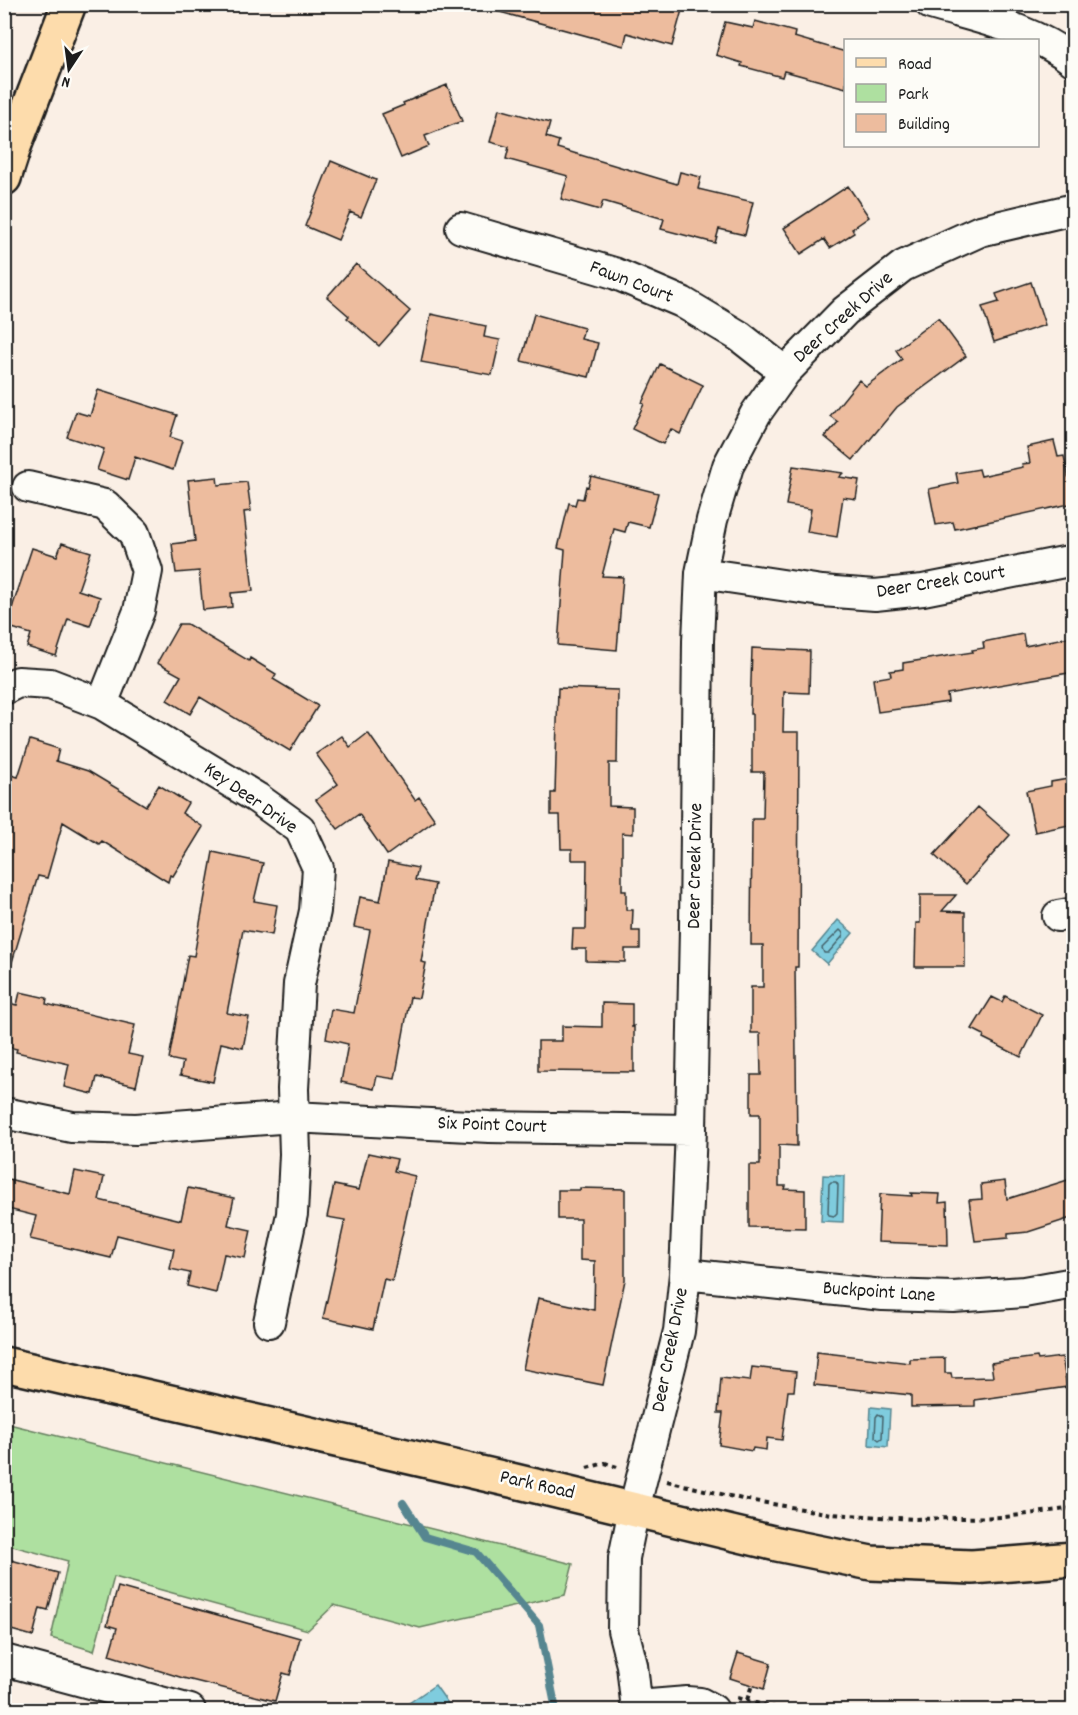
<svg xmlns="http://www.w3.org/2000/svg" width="1078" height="1715" viewBox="0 0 1078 1715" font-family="Dekko,sans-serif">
<rect width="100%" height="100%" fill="#faefe5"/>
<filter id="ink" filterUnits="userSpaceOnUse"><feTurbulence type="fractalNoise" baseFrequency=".0167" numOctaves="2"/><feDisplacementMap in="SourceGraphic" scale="12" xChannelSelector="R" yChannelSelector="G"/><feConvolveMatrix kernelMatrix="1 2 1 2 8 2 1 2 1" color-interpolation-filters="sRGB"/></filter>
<g filter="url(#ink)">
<!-- green -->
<path fill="#aee0a0" stroke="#657e5e" stroke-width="1.5" d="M5 1423 573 1564 565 1595 420 1628 334 1605 308 1630 114 1577 94 1651 51 1638 68 1561 5 1544Z"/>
<!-- water -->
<path fill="#7fccde" stroke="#578690" stroke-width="1.5" d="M838 920 853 933 827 964 812 951Z
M823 1175 844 1176 843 1222 821 1221Z
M871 1407 890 1409 888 1447 869 1445Z
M435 1685 452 1709 450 1710H399Z"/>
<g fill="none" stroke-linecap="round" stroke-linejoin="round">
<!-- shore -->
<path stroke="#44626a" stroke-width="1.5" d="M840 930 843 933V936L828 953H824L822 948Z
M831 1182H836L838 1185 837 1213 834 1216 829 1215 828 1213 829 1184Z
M878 1414 883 1417 882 1438 879 1440 875 1437 876 1417Z"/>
<!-- stream -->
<path stroke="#578690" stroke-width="8" d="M403 1503 425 1537 476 1552 539 1625 556 1710"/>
</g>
<!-- building -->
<path fill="#edbc9e" stroke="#1c1c1c" stroke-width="1.5" d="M497 4H662L682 10 672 46 627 33 624 46 496 11Z
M755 21 795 32 794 37 846 52V88L784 71 782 77 741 66 742 63 716 55 725 22 753 28Z
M447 85 462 121 425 136 429 146 401 158 382 114 404 105 403 103Z
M499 109 550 123 546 137 559 141 557 148 677 184 680 172 701 177 698 189 753 202 745 235 719 229 715 243 661 229 664 219 603 201 600 210 561 199 568 176 506 159 509 147 490 142Z
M331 161 376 180 361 217 350 212 338 240 305 226Z
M848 186 869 217 852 229 854 233 830 248 824 239 801 254 784 228Z
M356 264 410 311 379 346 347 318 349 316 327 297Z
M1031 282 1045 325 994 342 982 307 999 302 996 294Z
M431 314 486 326 484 337 500 340 492 375 421 362Z
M534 314 584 328 581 339 598 343 589 377 521 361Z
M938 318 966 356 897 407 853 460 825 437 838 422 830 416 859 380 866 386 902 359 896 350Z
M660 364 703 385 680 434 671 429 663 444 632 429 644 404 642 403Z
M98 390 177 415 170 437 182 441 173 470 135 457 128 480 97 470 104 449 67 437 76 412 90 416Z
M1054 441 1058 457 1064 456 1074 503 955 529 953 522 936 525 929 489 958 483 956 473 979 469 981 476 1023 467 1022 464 1030 463 1027 447Z
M793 466 843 473 839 477 859 480 856 499 843 497 837 537 807 532 811 509 786 505Z
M591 476 658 493 649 527 628 522 625 532 614 529 602 576 623 577 617 650 558 645 565 550 558 548 569 503 575 505 577 498 583 499 586 486 588 487Z
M217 477 218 485 247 482 251 511 244 512 253 591 231 593 232 607 203 610 199 571 176 573 172 544 195 541 188 480Z
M62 543 91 552 78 590 100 597 90 626 68 619 56 656 27 647 31 634 6 626 32 548 57 556Z
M179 624H187L249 661 250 658 276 674 273 679 318 706 290 751 200 697 190 714 167 700 181 676 157 663Z
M1023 634 1025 646 1074 636V672L947 694 948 702 878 712 873 679 891 676 890 671 903 669V663L973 652 972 650 984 648 983 642Z
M752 648 810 651 809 693 784 692 783 732H799L798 967H795L797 1146 779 1145V1186H786L785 1189 805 1190V1228L749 1227V1165H760V1114H751V1075H761L760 1033H751V987H763V945H751L752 819H763L764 772H752V714H750Z
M558 688 618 690 617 763H609V806L633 807V834L622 833V891H626V910H633L632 931H640V949H625V962L586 961V949H572L573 929H586L587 860H572V849H561L560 815H551V793H555Z
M368 733 415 800 419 797 435 820 387 855 359 814 338 829 316 800 338 784 316 754 342 736 350 747Z
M30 740 59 749 56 761 88 771 146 806 159 785 188 803 182 813 203 827 173 876 170 875 168 882 102 841 99 844 63 822 47 878 38 876 10 969 4 968V825L10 807 4 805V773L18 777Z
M1074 778V824L1035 832 1026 791 1051 786V782Z
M978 807 1010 835 966 884 934 855Z
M213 852 263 863 254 901 277 905 272 935 243 930 227 1013 249 1017 243 1048 221 1043 213 1082 180 1075 183 1062 169 1059 188 955 194 956Z
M388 862 418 868 415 880 435 884 421 962 426 963 419 998 410 997 395 1079 377 1076 374 1089 341 1082 348 1044 326 1039 331 1009 354 1013 370 930 354 927 360 897 380 901Z
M920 895H956L942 911 965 912V967H915L916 923H920Z
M20 992 47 998 46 1004 135 1025 128 1054 143 1057 136 1086 97 1077 93 1094 64 1087 69 1064 16 1052 17 1049 4 1046V1002L17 1005Z
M1005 996 1042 1015 1021 1057 983 1038 984 1035 972 1029 992 997 1002 1002Z
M602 1003 632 1004V1027L634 1026V1072L538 1071V1041H562V1026L602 1027Z
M368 1153 397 1159 394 1171 415 1176 392 1281 384 1279 373 1329 323 1318 345 1220 327 1217 334 1185 359 1190Z
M75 1171 104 1177 99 1200 181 1220 188 1188 234 1198 228 1225 251 1230 245 1258 224 1254 216 1293 187 1286 190 1273 170 1269 174 1249 117 1235 111 1258 30 1239 36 1216 4 1208V1178L70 1194Z
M1074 1178V1217L1028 1232 1008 1234V1238L975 1241 969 1200 982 1199 981 1184 1005 1181 1007 1199Z
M580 1188 625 1189V1280L603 1385 523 1369 538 1298 594 1310 595 1261 580 1260V1219H558V1190H580Z
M911 1193 940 1194 939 1203 947 1202 948 1245 878 1242 880 1194 912 1196Z
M817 1352 910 1363V1359L945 1358V1373H951L952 1378 993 1377 991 1363 1037 1357 1038 1360 1062 1357 1067 1387 975 1400V1406L911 1407V1395L814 1385Z
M752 1367 796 1372 794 1391H788L782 1440 767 1438 766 1450 753 1448 752 1451 719 1445 723 1413H718L721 1378 750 1381Z
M4 1558 58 1573 48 1610 40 1608 33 1636 4 1628 12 1600 4 1598Z
M118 1587 300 1638 290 1675 283 1673 275 1701 183 1678 109 1655 117 1628 107 1625Z
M738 1653 771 1663 764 1689 730 1678Z"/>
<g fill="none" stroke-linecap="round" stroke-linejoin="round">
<defs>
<path id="minor" d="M931 4C982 19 1031 28 1074 61
M461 228 614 273 682 302 739 336 785 372
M28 487 105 505 134 533 147 571 139 611 102 704
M701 573 822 591 875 595 923 590 1074 560
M4 689 18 682 50 684 102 704 257 798 300 829 318 868 315 911 299 984 293 1089 295 1154 292 1214 269 1322
M1058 916 1074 913
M4 1113 72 1127 136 1129 293 1117 489 1127 691 1130
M685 1274 883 1295 953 1297 1024 1292 1074 1283
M4 1660 190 1710
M638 1706 687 1702 700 1703 713 1710
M637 1710 632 1665 623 1630 624 1558 634 1509 679 1331 685 1274 691 1130 695 927 698 641 701 573 712 520 728 466 756 413 785 372 845 311 903 266 980 231 1074 209"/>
<path id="major" d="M4 1364 515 1481 777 1544 871 1563 972 1567 1074 1559"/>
<path id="highway" d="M4 178 15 144 69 4"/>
</defs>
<!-- minor casing -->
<use href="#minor" stroke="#1c1c1c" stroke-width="34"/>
<!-- major casing -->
<use href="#major" stroke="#1c1c1c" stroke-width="38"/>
<!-- highway casing -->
<use href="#highway" stroke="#1c1c1c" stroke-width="38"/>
<!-- path -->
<path stroke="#1c1c1c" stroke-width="4" stroke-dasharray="4.5 4.5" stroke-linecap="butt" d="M587 1468 605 1463 617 1467
M667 1481 742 1499 832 1514 914 1519 1005 1517 1074 1508
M737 1698 782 1710
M747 1700 752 1685"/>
<!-- minor -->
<use href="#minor" stroke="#fdfcf7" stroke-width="30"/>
<!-- major -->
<use href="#major" stroke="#fddcac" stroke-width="33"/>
<!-- highway -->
<use href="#highway" stroke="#fddcac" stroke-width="33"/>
</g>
</g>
<g text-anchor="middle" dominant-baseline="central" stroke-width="5" stroke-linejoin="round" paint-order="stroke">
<!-- street labels -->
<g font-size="20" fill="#1c1c1c" stroke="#fdfcf7">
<text transform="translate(631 283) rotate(21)">Fawn Court</text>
<text transform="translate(844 318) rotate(-42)">Deer Creek Drive</text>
<text transform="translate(941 583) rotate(-9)">Deer Creek Court</text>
<text transform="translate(250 799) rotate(35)">Key Deer Drive</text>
<text transform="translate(696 866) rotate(-89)">Deer Creek Drive</text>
<text transform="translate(492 1126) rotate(2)">Six Point Court</text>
<text transform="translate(879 1293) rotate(4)">Buckpoint Lane</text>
<text transform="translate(671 1350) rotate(-79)">Deer Creek Drive</text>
<text transform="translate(537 1486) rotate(13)">Park Road</text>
</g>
</g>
<!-- margin -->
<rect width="1078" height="1715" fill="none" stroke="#fdfcf7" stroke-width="24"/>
<rect x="12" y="12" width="1054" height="1691" fill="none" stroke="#1c1c1c" stroke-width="2" filter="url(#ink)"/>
<!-- legend -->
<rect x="844" y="39" width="195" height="108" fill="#fdfcf7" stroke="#a3a29f" stroke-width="1.5"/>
<rect x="856" y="58" width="30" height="9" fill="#fddcac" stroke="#a3a29f" stroke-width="1.5"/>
<text x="898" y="69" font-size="18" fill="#1c1c1c">Road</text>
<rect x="856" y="84" width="30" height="18" fill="#aee0a0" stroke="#a3a29f" stroke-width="1.5"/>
<text x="898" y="99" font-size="18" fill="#1c1c1c">Park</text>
<rect x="856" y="114" width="30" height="18" fill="#edbc9e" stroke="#a3a29f" stroke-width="1.5"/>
<text x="898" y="129" font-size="18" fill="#1c1c1c">Building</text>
<!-- north arrow -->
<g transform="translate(69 69) rotate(193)" stroke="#fdfcf7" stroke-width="4.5" paint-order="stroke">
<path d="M0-4.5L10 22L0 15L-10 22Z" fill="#1c1c1c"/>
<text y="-9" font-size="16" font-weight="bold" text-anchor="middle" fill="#1c1c1c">N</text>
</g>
</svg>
